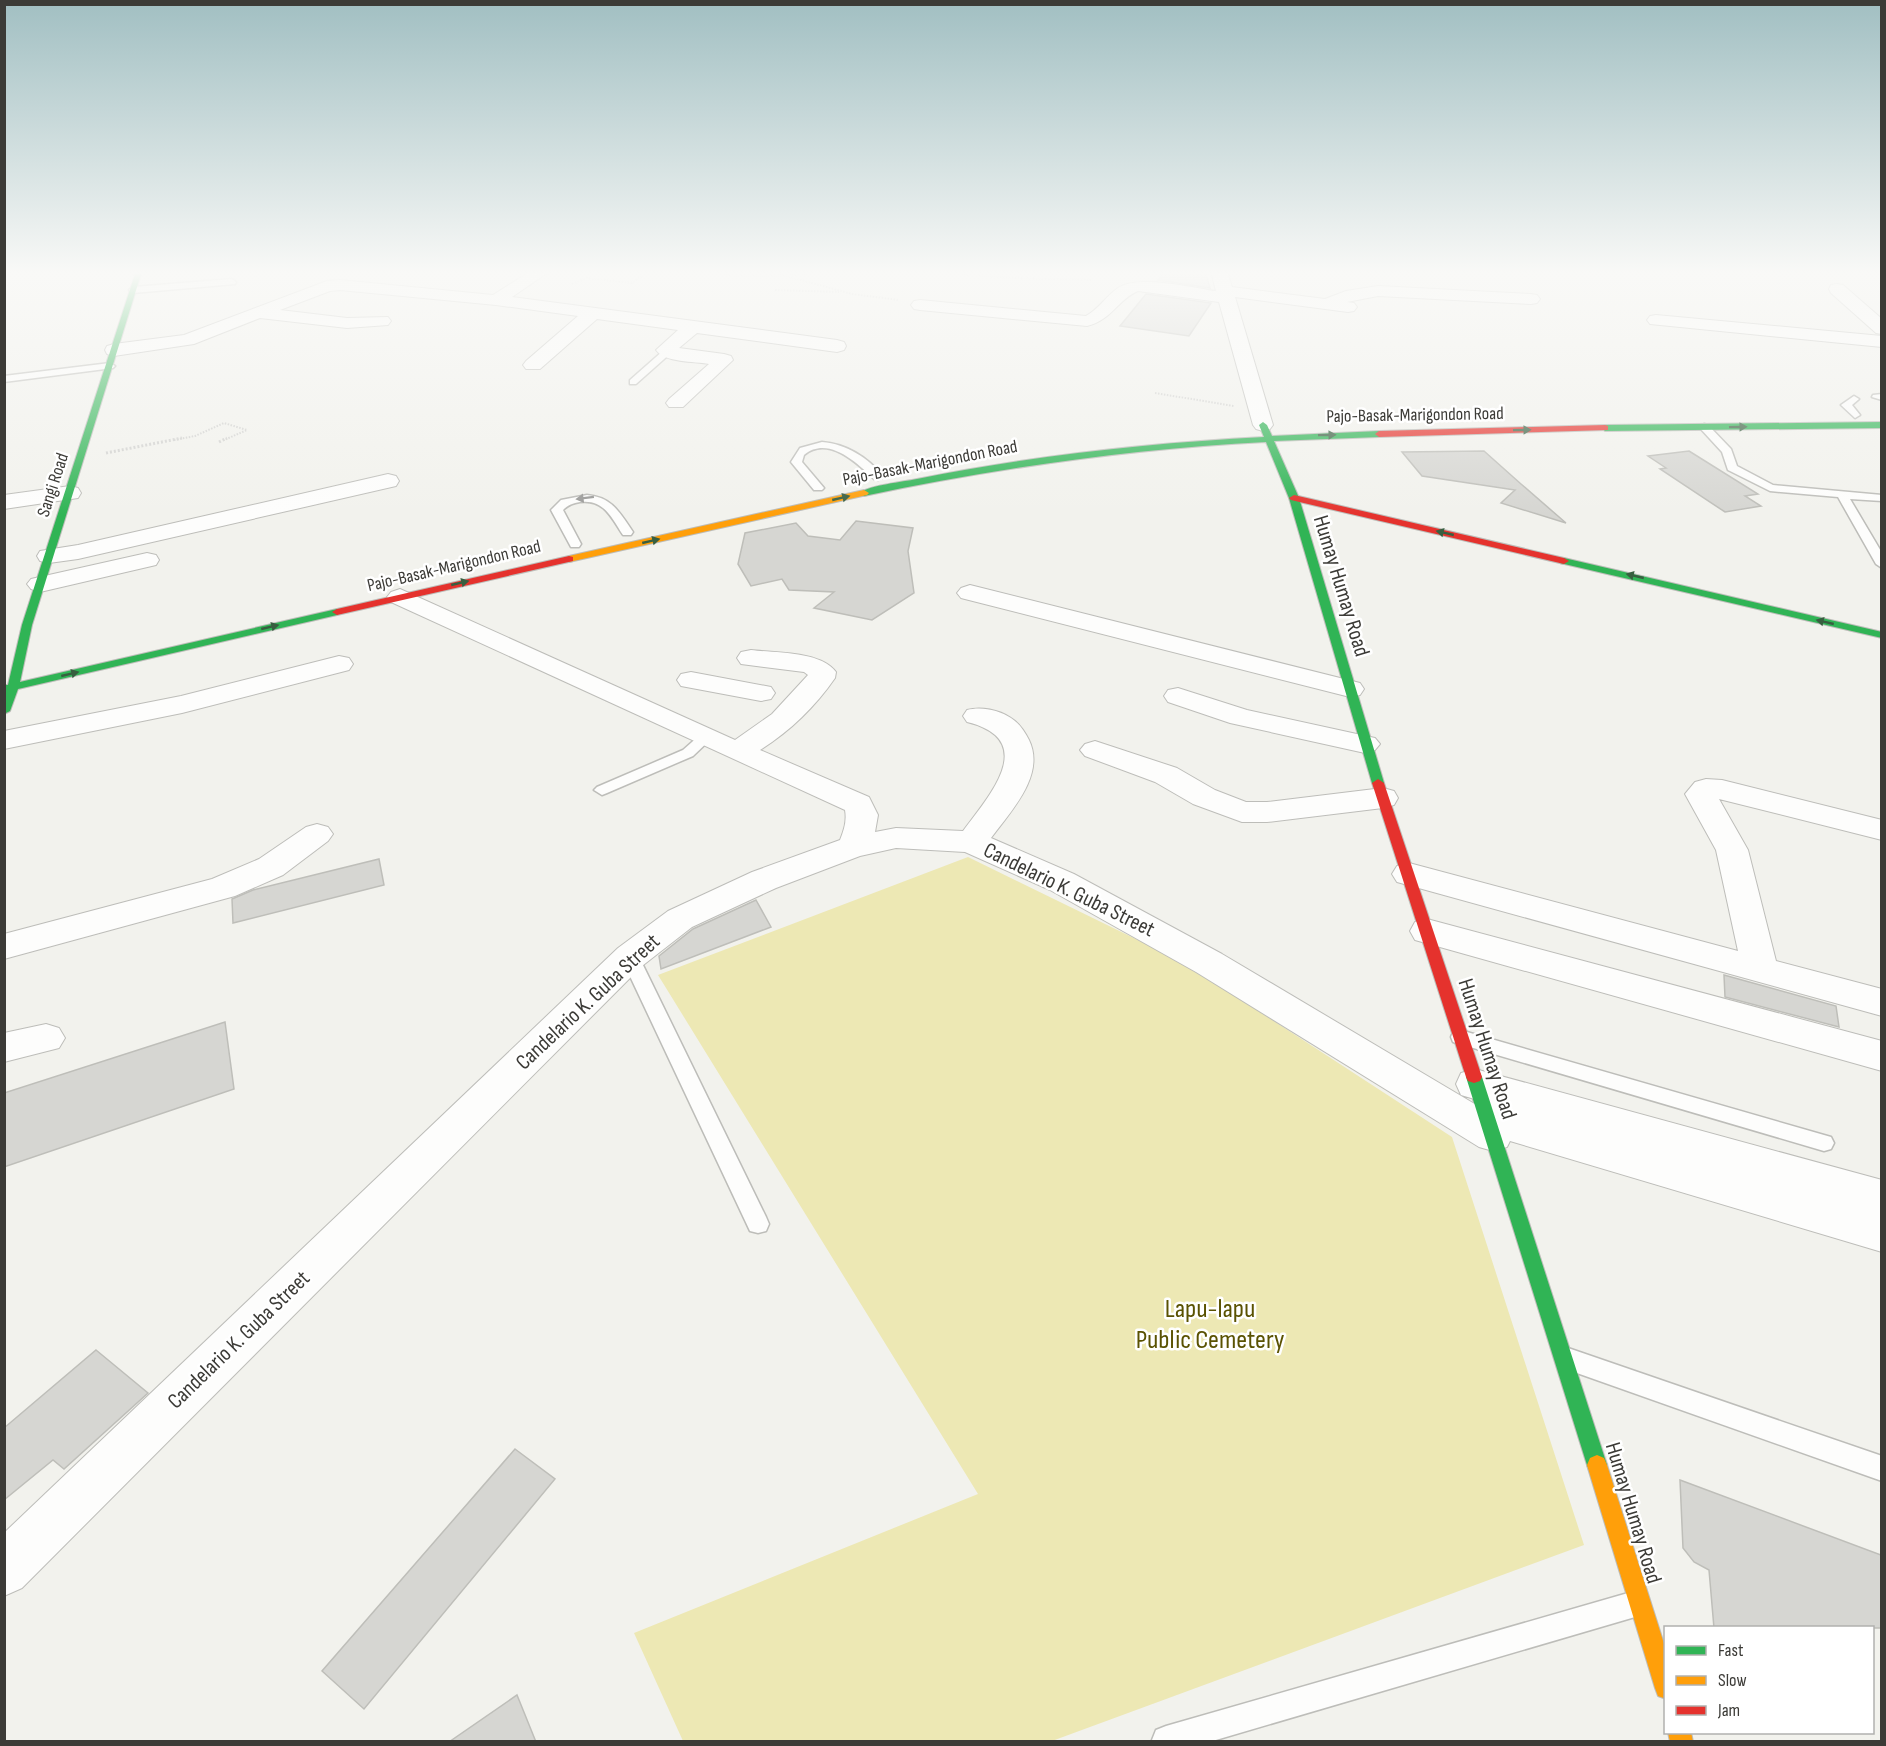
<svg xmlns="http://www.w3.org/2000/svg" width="1886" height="1746" viewBox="0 0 1886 1746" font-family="'Sofia Sans Condensed',sans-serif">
<rect width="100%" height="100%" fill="#f2f2ed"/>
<!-- green -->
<path fill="#ede8b4" d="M968 857 1183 962 1452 1137 1584 1545 1052 1741H683L634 1633 978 1494 658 975Z"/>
<!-- building -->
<path fill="#d6d6d2" stroke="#bebeb9" stroke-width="1.5" d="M1166 271H1205L1210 288 1158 280Z
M1146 294 1211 303 1189 336 1120 326Z
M1484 451 1521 484 1566 523 1501 503 1515 490 1422 476 1402 452Z
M1689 451 1758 494 1745 496 1761 506 1725 512 1660 469 1666 468 1648 456Z
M856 521 913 528 908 551 914 593 872 620 814 608 834 592 789 590 782 579 751 586 738 564 745 533 796 523 808 536 840 540Z
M379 859 384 885 233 923 232 899 253 890Z
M756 900 771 927 661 969 659 956 693 929Z
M1724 975 1836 1006 1839 1027 1725 997Z
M225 1022 234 1089 4 1167V1093Z
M96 1350 148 1393 64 1469 53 1460 4 1500V1428Z
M515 1449 555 1479 364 1709 322 1671Z
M1680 1480 1881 1555V1628H1714L1709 1570 1694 1562 1683 1548Z
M517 1695 536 1742H449Z"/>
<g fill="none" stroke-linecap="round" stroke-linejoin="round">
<defs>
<path id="lane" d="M232 279 236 282 235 284 133 293 129 290 133 287Z
M664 350 672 352 636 384H630V380Z
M110 363 115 366 113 368 4 382V376Z
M1882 394V400L1872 397 1873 395Z
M1854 396 1859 399 1852 405 1860 415 1855 418 1841 405Z
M1704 424 1708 425 1731 449 1737 466 1773 485 1882 495V501L1850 499 1882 553V568L1876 564 1838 497 1770 491 1728 470 1722 452 1699 427Z
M822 442C847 444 868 458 884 477L878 480 874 479C857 463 828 435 804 455L802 462 824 488 822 490H814L791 462 800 448Z
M587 495C612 497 620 513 633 532L631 535H623C611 517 604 499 580 502 573 503 568 505 563 510L581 544 579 547H571L551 510 561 500Z
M706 733 713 737 693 756 607 793 602 795 594 790 597 787 683 750 701 734Z
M630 951 636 953 639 957 766 1217 769 1224 766 1231 758 1233 750 1231 621 957 624 953Z
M1460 1030 1824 1135 1831 1137 1834 1143 1831 1149 1824 1151 1453 1042 1451 1037 1453 1032Z
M1568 1348 1882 1456V1481L1560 1367 1556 1359 1560 1351Z
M1635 1591 1644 1595 1648 1604 1644 1613 1635 1617 1209 1742 1152 1740 1156 1730 1166 1726Z"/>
<path id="street" d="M531 271H550L512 297 837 340 844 342 846 346 844 350 837 352 697 333 679 348 724 354 731 356 733 360 683 407H669L666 403 669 399 709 364C694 361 665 363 656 350L678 330 597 319 540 369H526L523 365 526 361 578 316 496 305 340 290 330 291 280 310 347 318 388 317 391 321 388 325 347 328 260 318 194 344 114 356 107 354 105 350 107 346 114 344 184 335 327 281 340 280 493 295Z
M1211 271H1227L1232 287 1325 299 1346 291 1378 286 1531 294 1537 295 1540 299 1537 303 1531 304 1378 296 1347 302 1354 303 1357 307 1354 311 1348 312 1235 297 1273 425 1270 429 1263 431 1256 429 1253 425 1219 302 1138 291C1117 300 1112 320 1087 326L920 310 914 309 911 305 914 301 920 300 1086 316C1099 309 1106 296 1118 288 1138 274 1192 288 1216 291Z
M1837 284 1843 285 1882 319V334L1876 333 1831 293 1829 289 1831 285Z
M1656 315 1882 336V347L1650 324 1647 320 1650 316Z
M388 474 396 476 399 481 396 486 78 559 49 563 40 561 37 556 40 551 78 545Z
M70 486 78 488 81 493 78 498 4 509V495Z
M147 553 156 555 159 560 156 565 40 592 31 589 27 584 31 579Z
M970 585 1360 683 1364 689 1360 695 1350 697 961 598 957 593 961 588Z
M400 589 735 740 772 714 808 675 804 672 741 664 737 658 741 652 751 650C775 653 821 651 836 672L835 678C815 707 789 732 760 750L869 797 878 815 875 832 896 828 963 831C989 796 1040 740 967 722L963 716 967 710C981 706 999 710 1011 718 1019 723 1025 732 1029 740 1046 775 1011 811 991 838L1074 874 1222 954 1478 1106 1488 1103 1461 1095 1456 1084 1461 1073 1475 1069 1882 1180V1252L1510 1141 1507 1147 1493 1151 1479 1147 1196 972 1050 890 965 852 896 848 860 856 776 888 692 927 642 966 22 1588 4 1596V1533L618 948 668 911 752 872 840 840C844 830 847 821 845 810L391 602 387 597 391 592Z
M339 656 349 658 353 664 349 670 182 713 4 749V731L181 696Z
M691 672 771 687 775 693 771 699 761 701 681 686 677 680 681 674Z
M1178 688 1247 710 1375 738 1380 744 1375 750 1365 753 1230 723 1168 702 1164 696 1168 690Z
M1095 741 1177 768 1215 790 1246 802H1267L1383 788 1394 791 1398 798 1394 805 1383 808 1267 822H1242L1193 804 1155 782 1085 756 1080 750 1085 744Z
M1706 779 1722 780 1882 820V840L1719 799 1748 850 1776 961 1882 989V1016L1397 882 1392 874 1397 866 1409 863 1738 951 1716 850 1685 794 1695 782Z
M317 824 328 827 333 834 328 841 283 875 235 896 4 959V934L212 879 259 859 306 827Z
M1427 919 1882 1041V1071L1415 940 1410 931 1415 922Z
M46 1024 59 1028 65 1038 59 1048 4 1062V1033Z"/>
<path id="fast" d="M136 271H142L32 625 20 682 337 609 342 612 337 615 18 689 10 711 4 714V685H8L22 625Z
M1263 422 1267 425 1272 436 1379 431 1383 434 1379 437 1274 441 1299 498 1384 783 1382 786 1378 787 1372 783 1289 498 1266 442C1130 449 997 468 864 496L859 493C871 485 902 482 917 479 1031 456 1148 443 1264 437L1259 425Z
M1882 422V428L1605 431 1601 428 1605 425Z
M1564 558 1882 632V638L1560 563 1559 561Z
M1474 1071 1480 1073 1482 1077 1607 1465 1604 1472 1597 1475 1590 1472 1587 1465 1466 1077 1468 1073Z"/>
<path id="slow" d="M864 490 869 493 867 495 569 562 564 559 569 556Z
M1597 1455 1604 1458 1607 1465 1666 1650V1699L1658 1696 1655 1688 1587 1465 1590 1458Z
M1668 1732H1691L1693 1742H1670Z"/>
<path id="jam" d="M1605 425 1608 426V430L1379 437 1375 434 1379 431Z
M1294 495 1564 558 1569 561 1564 564 1291 500 1289 498Z
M569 556 573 557V561L337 615 332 612 337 609Z
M1378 779 1384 783 1482 1077 1480 1081 1474 1083 1468 1081 1466 1077 1372 783Z"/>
</defs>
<!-- lane casing -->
<use href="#lane" stroke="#bdbdb9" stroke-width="3"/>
<!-- street casing -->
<use href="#street" stroke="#bdbdb9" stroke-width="2"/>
<!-- fast casing -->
<use href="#fast" stroke="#bdbdb9" stroke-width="2"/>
<!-- slow casing -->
<use href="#slow" stroke="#bdbdb9" stroke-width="2"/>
<!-- jam casing -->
<use href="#jam" stroke="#bdbdb9" stroke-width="2"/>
<!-- path-far1 -->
<path stroke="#d1d1cf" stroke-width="2" stroke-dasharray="1.5 1.5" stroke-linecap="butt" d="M768 271 852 294 899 300
M913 271 1014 278 1092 280
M726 275 782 276
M789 275 862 271
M572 284 587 278 632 283 649 271
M775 290 839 292
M1155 393 1234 406
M174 440 195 436 224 423 247 430 224 440"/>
<!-- path -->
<path stroke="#d1d1cf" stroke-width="3" stroke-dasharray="2 2" stroke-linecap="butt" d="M219 442 227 438
M106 453 182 438"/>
<!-- lane -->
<use href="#lane" fill="#fdfdfc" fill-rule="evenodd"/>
<!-- street -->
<use href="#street" fill="#fdfdfc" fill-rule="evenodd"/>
<!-- fast -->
<use href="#fast" fill="#30b455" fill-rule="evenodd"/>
<!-- slow -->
<use href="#slow" fill="#ff9f0a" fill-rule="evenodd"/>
<!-- jam -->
<use href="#jam" fill="#e5322d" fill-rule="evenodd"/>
</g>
<!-- one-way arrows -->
<defs><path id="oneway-solid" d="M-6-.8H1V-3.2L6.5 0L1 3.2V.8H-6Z" transform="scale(1.5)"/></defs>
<g fill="#385f40">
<use href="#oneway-solid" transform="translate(1738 427) rotate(-1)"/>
<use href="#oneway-solid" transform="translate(1522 430) rotate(-1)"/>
<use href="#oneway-solid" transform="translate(1327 435) rotate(-1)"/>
<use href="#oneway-solid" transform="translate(841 498) rotate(-13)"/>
<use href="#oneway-solid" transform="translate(1445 533) rotate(-167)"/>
<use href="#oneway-solid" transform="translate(651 541) rotate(-13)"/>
<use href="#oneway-solid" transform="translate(1635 576) rotate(-167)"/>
<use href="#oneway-solid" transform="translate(460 583) rotate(-13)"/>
<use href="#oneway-solid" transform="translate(1825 622) rotate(-167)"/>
<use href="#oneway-solid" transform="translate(270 627) rotate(-13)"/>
<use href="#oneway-solid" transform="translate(70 674) rotate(-13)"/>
</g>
<use fill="#9c9c9a" href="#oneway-solid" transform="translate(585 498) rotate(173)"/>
<!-- sky -->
<linearGradient id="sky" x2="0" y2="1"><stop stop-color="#a1bfc2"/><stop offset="0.53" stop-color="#f9f9f7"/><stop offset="1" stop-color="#f9f9f7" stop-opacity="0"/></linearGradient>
<rect width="1886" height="515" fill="url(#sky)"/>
<g text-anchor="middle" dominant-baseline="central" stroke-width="5" stroke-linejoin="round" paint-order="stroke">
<!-- far-street labels -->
<g font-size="18" fill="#3c3b37" stroke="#fff">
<text transform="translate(1415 415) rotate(-1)">Pajo-Basak-Marigondon Road</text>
<text transform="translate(930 463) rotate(-11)">Pajo-Basak-Marigondon Road</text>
<text transform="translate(53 485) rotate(-72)">Sangi Road</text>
<text transform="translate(454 566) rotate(-13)">Pajo-Basak-Marigondon Road</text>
</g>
<!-- street labels -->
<g font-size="22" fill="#3c3b37" stroke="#fff">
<text transform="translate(1341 586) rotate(73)">Humay Humay Road</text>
<text transform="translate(1069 890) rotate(26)">Candelario K. Guba Street</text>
<text transform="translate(588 1002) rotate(-43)">Candelario K. Guba Street</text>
<text transform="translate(1487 1049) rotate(72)">Humay Humay Road</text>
<text transform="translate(239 1340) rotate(-44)">Candelario K. Guba Street</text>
<text transform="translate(1633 1513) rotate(73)">Humay Humay Road</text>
</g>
<!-- near-park labels -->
<g font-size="27" fill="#5a5202" stroke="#fff">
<text x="1210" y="1309">Lapu-lapu<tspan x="1210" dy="31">Public Cemetery</tspan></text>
</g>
</g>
<!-- border -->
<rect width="1886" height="1746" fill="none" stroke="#3c3b37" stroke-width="12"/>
<!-- legend -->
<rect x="1664" y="1626" width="210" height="108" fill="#ffffff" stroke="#b1b1af" stroke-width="1.5"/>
<rect x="1676" y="1646" width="30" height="9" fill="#30b455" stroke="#b1b1af" stroke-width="1.5"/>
<text x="1718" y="1656" font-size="18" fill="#3c3b37">Fast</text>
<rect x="1676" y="1676" width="30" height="9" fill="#ff9f0a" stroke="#b1b1af" stroke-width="1.5"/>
<text x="1718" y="1686" font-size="18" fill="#3c3b37">Slow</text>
<rect x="1676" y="1706" width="30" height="9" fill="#e5322d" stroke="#b1b1af" stroke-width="1.5"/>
<text x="1718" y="1716" font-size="18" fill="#3c3b37">Jam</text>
</svg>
